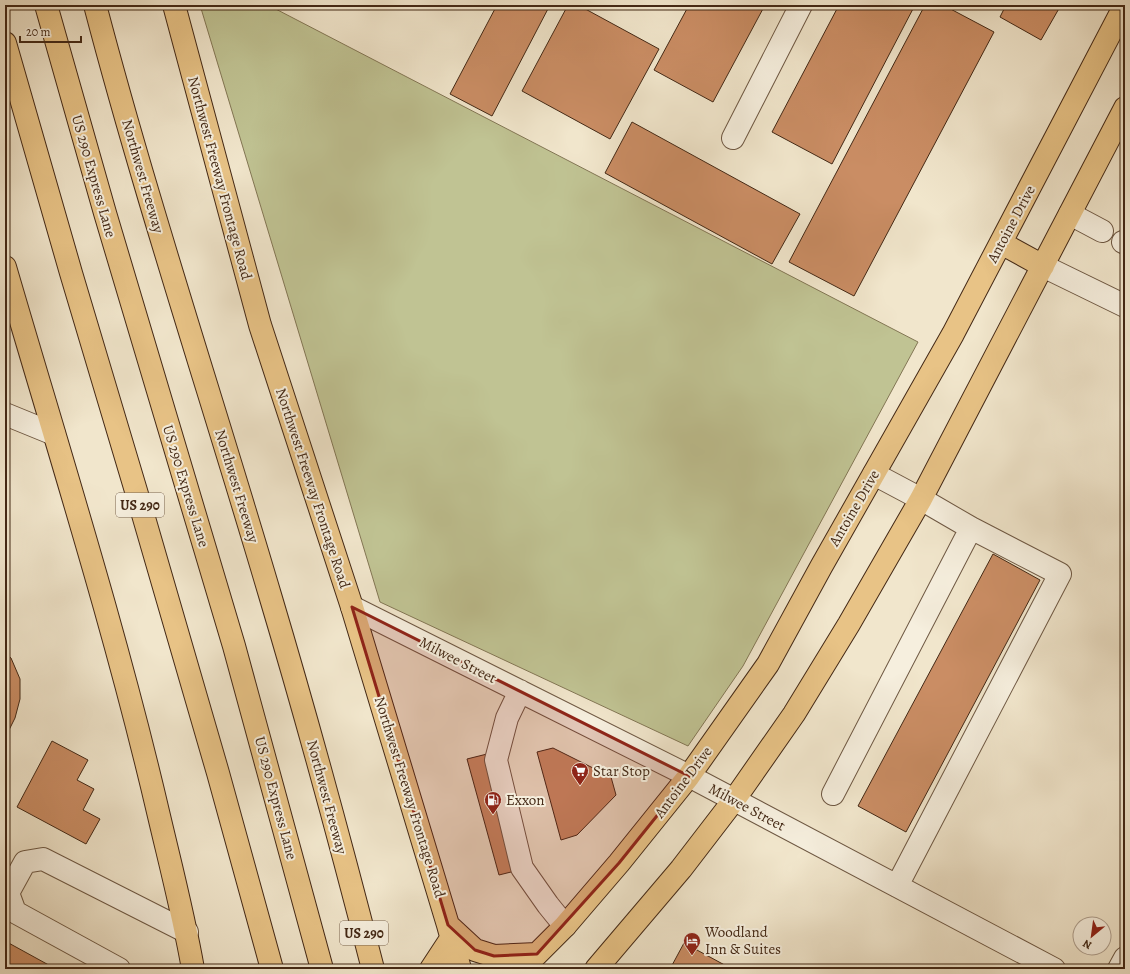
<svg xmlns="http://www.w3.org/2000/svg" width="1130" height="974" viewBox="0 0 1130 974" font-family="Alegreya,serif">
<rect width="100%" height="100%" fill="#f1e6cc"/>
<filter id="stains"><feTurbulence type="fractalNoise" baseFrequency=".005" numOctaves="4"/><feColorMatrix values="0 0 0 0 .2 0 0 0 0 .09 0 0 0 0 .02 0 0 0 .5 -.17"/></filter>
<radialGradient id="worn" r=".72"><stop offset=".6" stop-color="#630" stop-opacity="0"/><stop offset="1" stop-color="#630" stop-opacity=".3"/></radialGradient>
<!-- green -->
<path fill="#c0c393" stroke="#827654" d="M200 5H268L918 342 743 666 688 746 380 602Z"/>
<!-- building -->
<path fill="#ca8d64" stroke="#432815" d="M497 5H550L492 116 450 94Z
M568 5H578L659 49 610 139 522 91Z
M689 5H765L713 102 654 70Z
M839 5H915L832 164 772 132Z
M925 5H943L994 32 854 296 789 262Z
M1006 5H1061L1041 40 1000 17Z
M632 122 800 214 772 264 605 173Z
M993 554 1040 580 906 832 858 806Z
M5 653 11 658 20 679V699L15 718 5 738Z
M52 741 88 760 77 780 94 789 83 810 100 819 86 844 17 807Z
M553 748 611 777 616 795 577 835 561 840 537 752Z
M487 754 519 870 499 875 467 759Z
M5 941 56 969H5Z
M684 943 732 969H670Z"/>
<g fill="none" stroke-linecap="round" stroke-linejoin="round">
<defs>
<path id="minor" d="M733 138 801 5
M1070 214 1102 231
M1123 242 1125 243
M1043 266 1125 306
M5 414 54 434
M874 474 921 499 971 528 1060 574 897 886
M352 607 689 776 1054 969
M520 691 507 718 496 760 522 868 548 905 565 926
M833 794 971 528
M119 969 15 912 8 893 25 862 43 859 187 932
M1119 969 1125 958"/>
<path id="major" d="M174 5 260 325 352 607 448 925 460 969
M1001 243 1043 266
M5 267C58 449 116 631 159 816 171 867 184 917 193 969
M448 925 475 950 494 956 537 954
M431 969 452 937
M522 969 565 926 619 863 689 776 768 664 821 567 953 334 1125 5
M596 969 681 869 734 800 794 714 849 624 921 499 1125 108"/>
<path id="highway" d="M46 5 105 213 234 646 322 969
M95 5C147 203 212 398 270 595 307 719 341 844 373 969
M5 43 71 273 142 511 218 773 272 969"/>
</defs>
<!-- minor casing -->
<use href="#minor" stroke="#6e5843" stroke-width="24"/>
<!-- major casing -->
<use href="#major" stroke="#432815" stroke-width="24"/>
<!-- highway casing -->
<use href="#highway" stroke="#432815" stroke-width="24"/>
<!-- minor -->
<use href="#minor" stroke="#f6efde" stroke-width="22"/>
<!-- major -->
<use href="#major" stroke="#e8c386" stroke-width="22"/>
<!-- highway -->
<use href="#highway" stroke="#e8c386" stroke-width="22"/>
</g>
<!-- marked area -->
<path fill="#8f2418" fill-opacity="0.2" stroke="#8f2418" stroke-width="3" stroke-linejoin="round" d="M352 607 689 776 619 863 537 954 494 956 475 950 448 925Z"/>
<!-- icons -->
<defs>
<symbol id="supermarket-pin" viewBox="-11 -11 22 30"><path d="M0 17L-7.5 6A9.5 9.5 0 1 1 7.5 6Z" fill="#8f2418" stroke="#f6efde"/><path d="M-6-5.5h2.5l.6 2H6L4.5 2H-2.5L-4.4-4H-6ZM-1.5 3.2a1.3 1.3 0 1 0 .1 0ZM3 3.2a1.3 1.3 0 1 0 .1 0Z" fill="#fff"/></symbol>
<symbol id="fuel-pin" viewBox="-11 -11 22 30"><path d="M0 17L-7.5 6A9.5 9.5 0 1 1 7.5 6Z" fill="#8f2418" stroke="#f6efde"/><path d="M-5.5-6h7V0h2V4h1.3V-2.5L3-4.5l.8-.8L6-3V5H2.5V1h-1V6h-7ZM-4.2-4.7v3.2H.2V-4.7Z" fill="#fff"/></symbol>
<symbol id="hotel-pin" viewBox="-11 -11 22 30"><path d="M0 17L-7.5 6A9.5 9.5 0 1 1 7.5 6Z" fill="#8f2418" stroke="#f6efde"/><path d="M-6-4.5h1.5V1H6V5H4.5V3h-9V5H-6ZM-4 0a1.8 1.8 0 1 1 3.6 0ZM.5 0V-2.5h3Q6-2.5 6 0Z" fill="#fff"/></symbol>
</defs>
<g fill-rule="evenodd">
<use href="#supermarket-pin" x="570" y="761" width="20" height="27"/>
<use href="#fuel-pin" x="483" y="790" width="20" height="27"/>
<use href="#hotel-pin" x="682" y="931" width="20" height="27"/>
</g>
<g text-anchor="middle" dominant-baseline="central" stroke-width="4" stroke-linejoin="round" paint-order="stroke">
<!-- shield labels -->
<g fill="#f6efde" stroke="#796451" stroke-width="1">
<rect x="116" y="493" width="48" height="24" rx="3"/>
<rect x="340" y="921" width="48" height="24" rx="3"/>
</g>
<g font-size="14" font-weight="bold" fill="#432815">
<text x="140" y="505">US 290</text>
<text x="364" y="933">US 290</text>
</g>
<!-- street labels -->
<g font-size="15" fill="#432815" stroke="#f6efde">
<text transform="translate(94 176) rotate(74)">US 290 Express Lane</text>
<text transform="translate(143 176) rotate(74)">Northwest Freeway</text>
<text transform="translate(220 178) rotate(75)">Northwest Freeway Frontage Road</text>
<text transform="translate(1011 224) rotate(-62)">Antoine Drive</text>
<text transform="translate(186 486) rotate(73)">US 290 Express Lane</text>
<text transform="translate(237 486) rotate(73)">Northwest Freeway</text>
<text transform="translate(313 488) rotate(72)">Northwest Freeway Frontage Road</text>
<text transform="translate(854 508) rotate(-60)">Antoine Drive</text>
<text transform="translate(458 660) rotate(27)">Milwee Street</text>
<text transform="translate(683 782) rotate(-53)">Antoine Drive</text>
<text transform="translate(327 797) rotate(75)">Northwest Freeway</text>
<text transform="translate(410 797) rotate(73)">Northwest Freeway Frontage Road</text>
<text transform="translate(276 798) rotate(75)">US 290 Express Lane</text>
<text transform="translate(747 807) rotate(28)">Milwee Street</text>
</g>
<!-- poi labels -->
<g font-size="15" fill="#432815" stroke="#f6efde" text-anchor="start">
<text x="593" y="771">Star Stop</text>
<text x="506" y="800">Exxon</text>
<text x="705" y="932">Woodland<tspan x="705" dy="17">Inn &amp; Suites</tspan></text>
</g>
</g>
<!-- margin -->
<rect width="1130" height="974" fill="none" stroke="#f1e6cc" stroke-width="20"/>
<rect x="6" y="6" width="1118" height="962" fill="none" stroke="#432815" stroke-width="2"/>
<rect x="10" y="10" width="1110" height="954" fill="none" stroke="#432815"/>
<!-- north arrow -->
<g transform="translate(1092 936) rotate(209)"><circle r="19" fill="#f6efde" stroke="#ae9f8e"/>
<path d="M0-3L7 15L0 10L-7 15Z" fill="#8f2418"/>
<text y="-6" font-size="11" font-weight="bold" text-anchor="middle" fill="#432815">N</text>
</g>
<!-- scale -->
<path d="M20 36v6h61v-6" fill="none" stroke="#432815" stroke-width="2"/>
<text x="26" y="36" font-size="12" fill="#432815" stroke="#f6efde" stroke-width="3" paint-order="stroke">20 m</text>
<rect width="100%" height="100%" filter="url(#stains)"/>
<rect width="100%" height="100%" fill="url(#worn)"/>
</svg>
